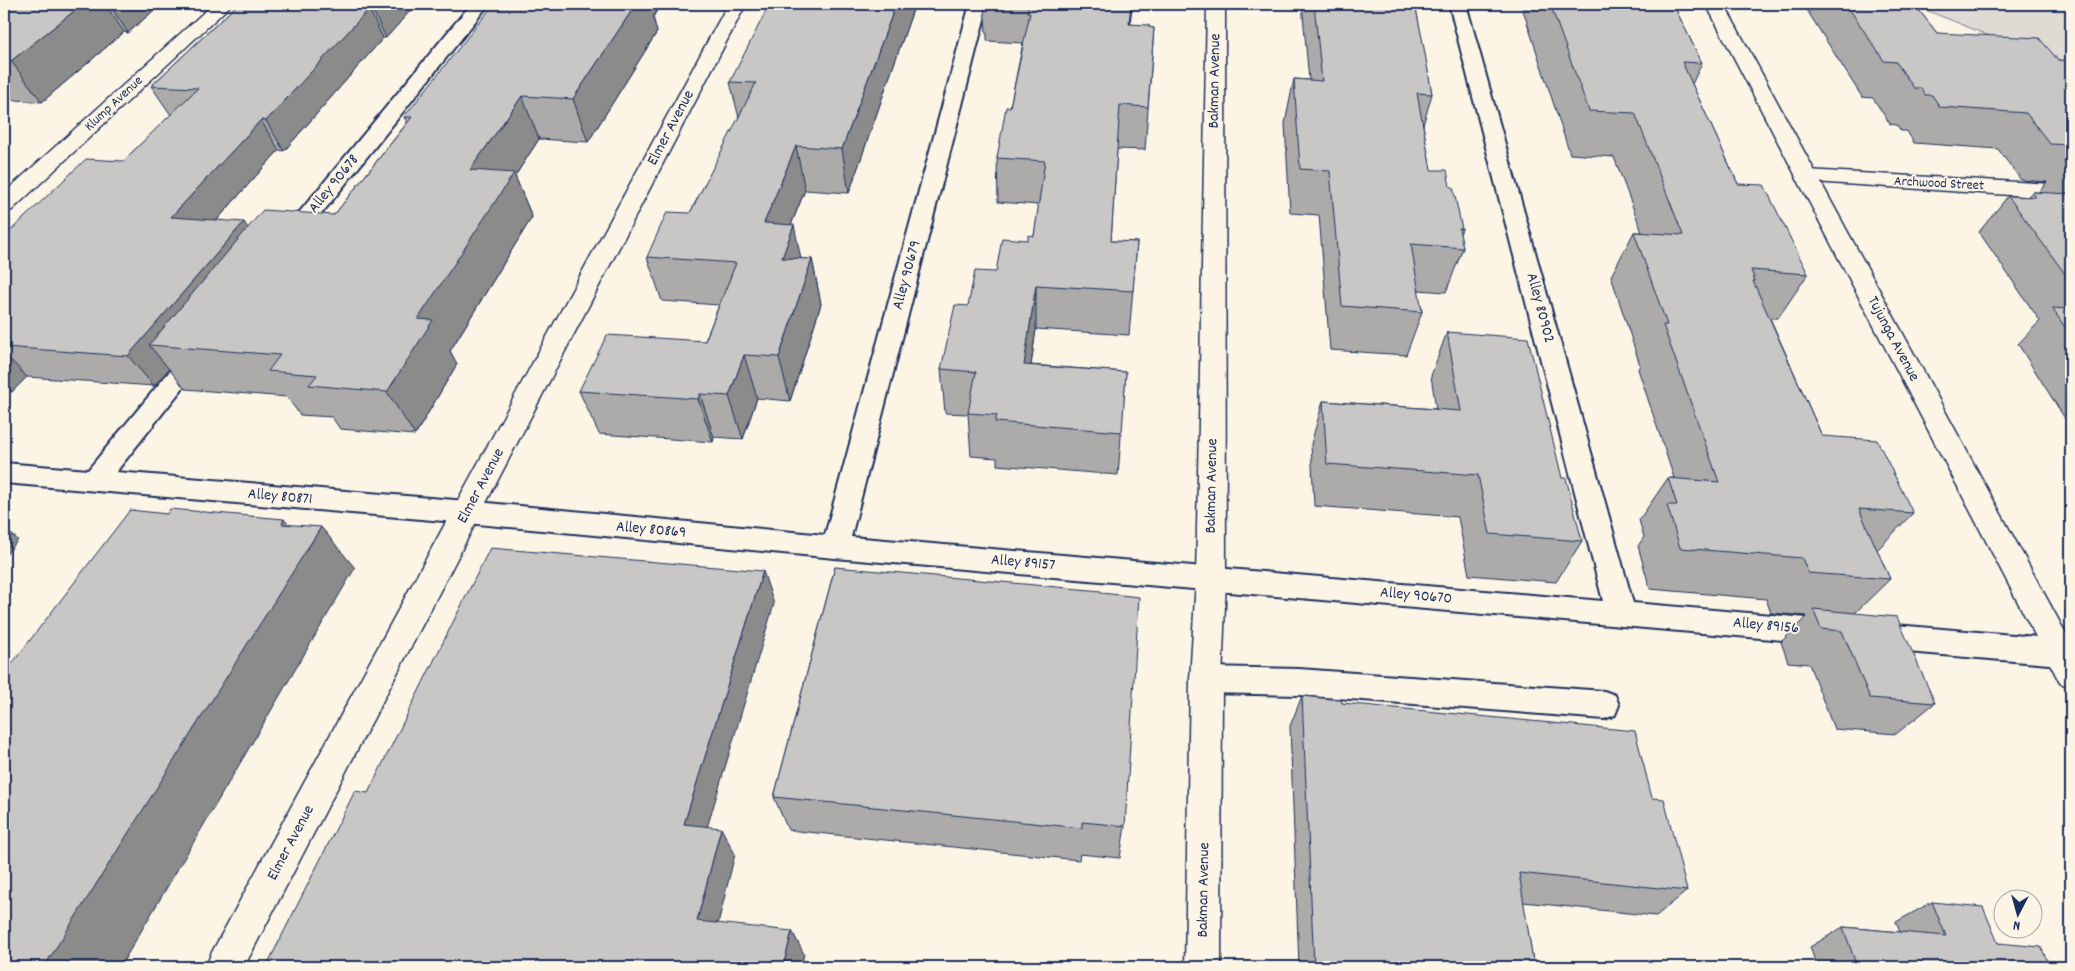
<svg xmlns="http://www.w3.org/2000/svg" width="2075" height="971" viewBox="0 0 2075 971" font-family="Dekko,sans-serif">
<rect width="100%" height="100%" fill="#fcf5e5"/>
<filter id="ink" filterUnits="userSpaceOnUse"><feTurbulence type="fractalNoise" baseFrequency=".02" numOctaves="2"/><feDisplacementMap in="SourceGraphic" scale="10" xChannelSelector="R" yChannelSelector="G"/><feConvolveMatrix kernelMatrix="1 2 1 2 8 2 1 2 1" color-interpolation-filters="sRGB"/></filter>
<g filter="url(#ink)">
<!-- green -->
<path fill="#dfdbd4" stroke="#7d8599" d="M1911 4H2071V69Z"/>
<g fill="none" stroke-linecap="round" stroke-linejoin="round">
<defs>
<path id="lane" d="M471 4H489L295 247 287 249 279 247 276 242 279 237Z
M970 4H988L851 537 1603 601 1449 4H1466L1633 603 1830 620 1840 623 1844 632 1840 641 1830 644 835 558 467 523 4 483V463L88 470 192 344 200 342 208 344 212 350 208 356 116 472 467 501 825 535Z
M1872 623 2060 639 2070 643 2071 659 2060 665 1872 649 1862 645 1857 636 1862 627Z
M1206 667 1299 669 1604 691 1615 695 1619 705 1615 715 1604 719 1299 695 1206 693 1195 689 1191 680 1195 671Z"/>
<path id="street" d="M213 4H232L12 210 4 212V193Z
M728 4H746L244 967H206L211 954Z
M1207 4H1225L1226 579 1222 680 1221 967H1185L1190 680 1196 579Z
M1806 170 2071 185V199L1798 181 1795 176 1798 171Z"/>
<path id="secondary" d="M1706 4H1724L2071 643V687L2060 683Z"/>
</defs>
<!-- lane casing -->
<use href="#lane" stroke="#1b2f5e" stroke-width="4"/>
<!-- street casing -->
<use href="#street" stroke="#1b2f5e" stroke-width="3"/>
<!-- secondary casing -->
<use href="#secondary" stroke="#1b2f5e" stroke-width="3"/>
<!-- lane -->
<use href="#lane" fill="#fcf5e5" fill-rule="evenodd"/>
<!-- street -->
<use href="#street" fill="#fcf5e5" fill-rule="evenodd"/>
<!-- secondary -->
<use href="#secondary" fill="#fcf5e5" fill-rule="evenodd"/>
</g>
<!-- wall -->
<path fill="#acabaa" stroke="#1b2f5e" d="M4 4H161L128 33 124 32 42 102 4 99Z
M238 4H416L386 38H383L284 151 279 150 217 220 248 229 334 215 407 123 404 117 653 17 657 32 588 142 539 139 515 176 532 217 450 351 457 364 415 435 340 429 332 417 300 415 287 397 185 389 169 369 154 386 27 377 12 392 4 391V237L123 161 171 115 151 86Z
M795 4H915L849 193 805 190 791 225 801 259H812L821 304 790 401 757 398 743 439 714 437 713 442 599 434 579 391 705 341 719 305 662 301 647 257 690 213 739 118 730 82 794 6Z
M984 4H1132L1130 24 1154 28 1145 150 1117 149 1111 241 1137 242 1129 335 1036 329 1031 365 1126 372 1118 475 997 465V458L971 456 968 414 945 413 941 369 968 306 996 272 1028 240 1034 236 1039 205 998 202 997 158 1010 107 1023 43 987 41V34H986Z
M1302 4H1415L1432 94 1423 125 1431 170 1450 187 1462 229 1460 234 1463 248 1446 292 1418 290 1422 312 1406 355 1330 350 1319 215 1290 213 1285 123 1294 79 1309 80Z
M1521 4H1673L1702 63 1692 84 1738 184 1808 274 1778 318H1770L1822 436 1913 513 1877 550 1890 579 1855 613 1935 703 1896 734 1834 729 1809 664 1788 662 1781 642 1807 616 1771 613 1766 599 1650 589 1638 546 1644 537 1639 520 1668 478H1674L1638 369 1640 365 1611 276 1634 232H1642L1614 157 1570 154Z
M1803 4H1914L1937 33 2058 60 2071 61V428L2018 344 2040 321 1979 232 2008 196 2027 197 2032 192H2039L2047 182 2021 180 1998 149 1914 143 1907 131H1901L1897 125 1890 124 1873 98 1862 97Z
M1447 332 1562 478 1582 541 1556 582 1469 575 1458 517 1314 506 1311 444 1323 401 1436 409 1431 376Z
M835 567 1125 826 1120 858 1080 854 1079 860 788 830 774 797Z
M1302 696 1342 703 1652 798 1687 891 1656 916 1523 902 1534 967H1299L1290 726Z
M1932 902 1998 943 2050 967H1817L1810 947 1843 927 1900 932 1896 922Z"/>
<!-- shaded-wall -->
<path fill="#8c8b8b" stroke="#1b2f5e" d="M83 4H105L124 32 42 102 11 61Z
M109 4H161L128 33Z
M377 4H416L386 38 372 9Z
M636 4H661L653 17 657 32 588 142 573 99Z
M896 4H915L849 193 842 149Z
M1131 4H1132L1126 67 1129 24Z
M369 9 383 38 284 151 266 121Z
M522 96 539 139 515 176 532 217 450 351 457 364 415 435 387 392 418 319 470 170Z
M261 120 279 150 193 247 171 217Z
M796 146 805 190 774 267 764 223Z
M244 222 264 253 149 345 169 369 154 386 128 356Z
M794 225 803 269 782 258Z
M812 259 821 304 790 401 779 357Z
M1036 285V329L1025 408 1024 365Z
M4 353 27 377 12 392 4 383Z
M744 355 757 398 743 439 729 396Z
M700 394 714 437 713 442 698 399Z
M284 519 308 548 321 527 355 568 120 967H44Z
M4 528 18 540 4 557Z
M763 571 774 604 700 851 684 824Z
M721 828 735 854 713 944 697 921Z
M792 931 804 954 801 967H783Z"/>
<!-- building -->
<path fill="#c8c7c6" stroke="#1b2f5e" d="M4 4H83L11 61H4Z
M238 4H377L372 9H369L266 121 261 120 171 217 244 222 128 356 4 347V237L86 159 123 161 198 88 151 86Z
M494 4H636L573 99 522 96 470 170 514 173 418 319 433 320 387 392 309 385 317 375 268 371 280 355 149 345 263 210 334 215 412 117H404Z
M795 4H896L842 149 796 146 764 223 794 225 782 258 812 259 779 357 744 355 729 396 700 394 698 399 579 391 607 335 705 341 736 263 647 257 667 212 690 213 756 83 730 82 769 5 794 6Z
M1029 4H1131L1129 24 1149 25V27L1154 28 1148 107 1120 105 1111 241 1137 242 1133 291 1036 285 1024 365 1126 372 1122 432 995 422 997 415 968 413 976 372 941 369 955 305 968 306 975 271 996 272 1002 238 1028 240V235L1034 236 1045 161 997 158 1006 107H1010L1030 13 1027 12Z
M1314 4H1415L1424 48 1432 94 1417 93 1431 170H1447L1450 187H1453L1462 229 1459 228 1463 248 1411 244 1422 312 1342 306 1330 171 1300 169 1294 79 1322 81Z
M1550 4H1673L1702 63 1682 62 1738 184 1764 185 1808 274 1751 270 1755 281H1753L1822 436 1877 440 1913 513 1859 509 1890 579 1808 573 1802 558 1680 548 1667 505H1677L1668 478 1719 482 1663 325H1667L1634 232 1683 235 1635 113 1589 111Z
M1846 4H1914L1937 33 2039 38 2058 60 2071 61V145L2050 144 2026 113 1940 107 1932 95H1925L1921 88H1914L1896 62 1884 61Z
M2064 162H2071V171Z
M2032 192 2071 194V282L2008 196 2036 197Z
M2052 308 2071 309V336Z
M1447 332 1528 338 1562 478H1566L1582 541 1490 534 1478 475 1327 464 1323 401 1461 411Z
M170 509 284 519 282 524 321 527 44 967H4V674L130 510 167 514Z
M490 548 763 571 684 824 721 828 697 921 792 931 783 967H266L355 791 368 793Z
M835 567 1101 591V593L1139 597 1125 826 1082 822V828L774 797Z
M1813 609 1897 617 1935 703 1870 698 1842 631 1821 629Z
M1302 696 1341 700 1342 703 1635 731 1652 798 1664 799 1687 891 1519 873 1534 967H1314Z
M1932 902 1983 907 1998 943 2041 947 2050 967H1857L1843 927 1946 936Z"/>
</g>
<g text-anchor="middle" dominant-baseline="central" stroke-width="4" stroke-linejoin="round" paint-order="stroke">
<!-- far-street labels -->
<g font-size="14" fill="#1b2f5e" stroke="#fcf5e5">
<text transform="translate(114 104) rotate(-43)">Klump Avenue</text>
<text transform="translate(1939 184) rotate(3)">Archwood Street</text>
</g>
<!-- street labels -->
<g font-size="16" fill="#1b2f5e" stroke="#fcf5e5">
<text transform="translate(1215 81) rotate(-89)">Bakman Avenue</text>
<text transform="translate(671 128) rotate(-62)">Elmer Avenue</text>
<text transform="translate(334 184) rotate(-51)">Alley 90678</text>
<text transform="translate(907 275) rotate(-75)">Alley 90679</text>
<text transform="translate(1540 308) rotate(75)">Alley 80902</text>
<text transform="translate(1893 339) rotate(62)">Tujunga Avenue</text>
<text transform="translate(481 486) rotate(-62)">Elmer Avenue</text>
<text transform="translate(1212 486) rotate(-89)">Bakman Avenue</text>
<text transform="translate(280 497) rotate(5)">Alley 80871</text>
<text transform="translate(651 530) rotate(5)">Alley 80869</text>
<text transform="translate(1023 563) rotate(5)">Alley 89157</text>
<text transform="translate(1416 596) rotate(5)">Alley 90670</text>
<text transform="translate(1766 626) rotate(5)">Alley 89156</text>
<text transform="translate(291 843) rotate(-62)">Elmer Avenue</text>
<text transform="translate(1204 890) rotate(-89)">Bakman Avenue</text>
</g>
</g>
<!-- margin -->
<rect width="2075" height="971" fill="none" stroke="#fcf5e5" stroke-width="20"/>
<rect x="10" y="10" width="2055" height="951" fill="none" stroke="#1b2f5e" stroke-width="2" filter="url(#ink)"/>
<!-- north arrow -->
<g transform="translate(2018 914) rotate(186)"><circle r="24" fill="#fcf5e5" stroke="#a2a6af"/>
<path d="M0-4L9 19L0 12L-9 19Z" fill="#1b2f5e"/>
<text y="-8" font-size="14" font-weight="bold" text-anchor="middle" fill="#1b2f5e">N</text>
</g>
</svg>
